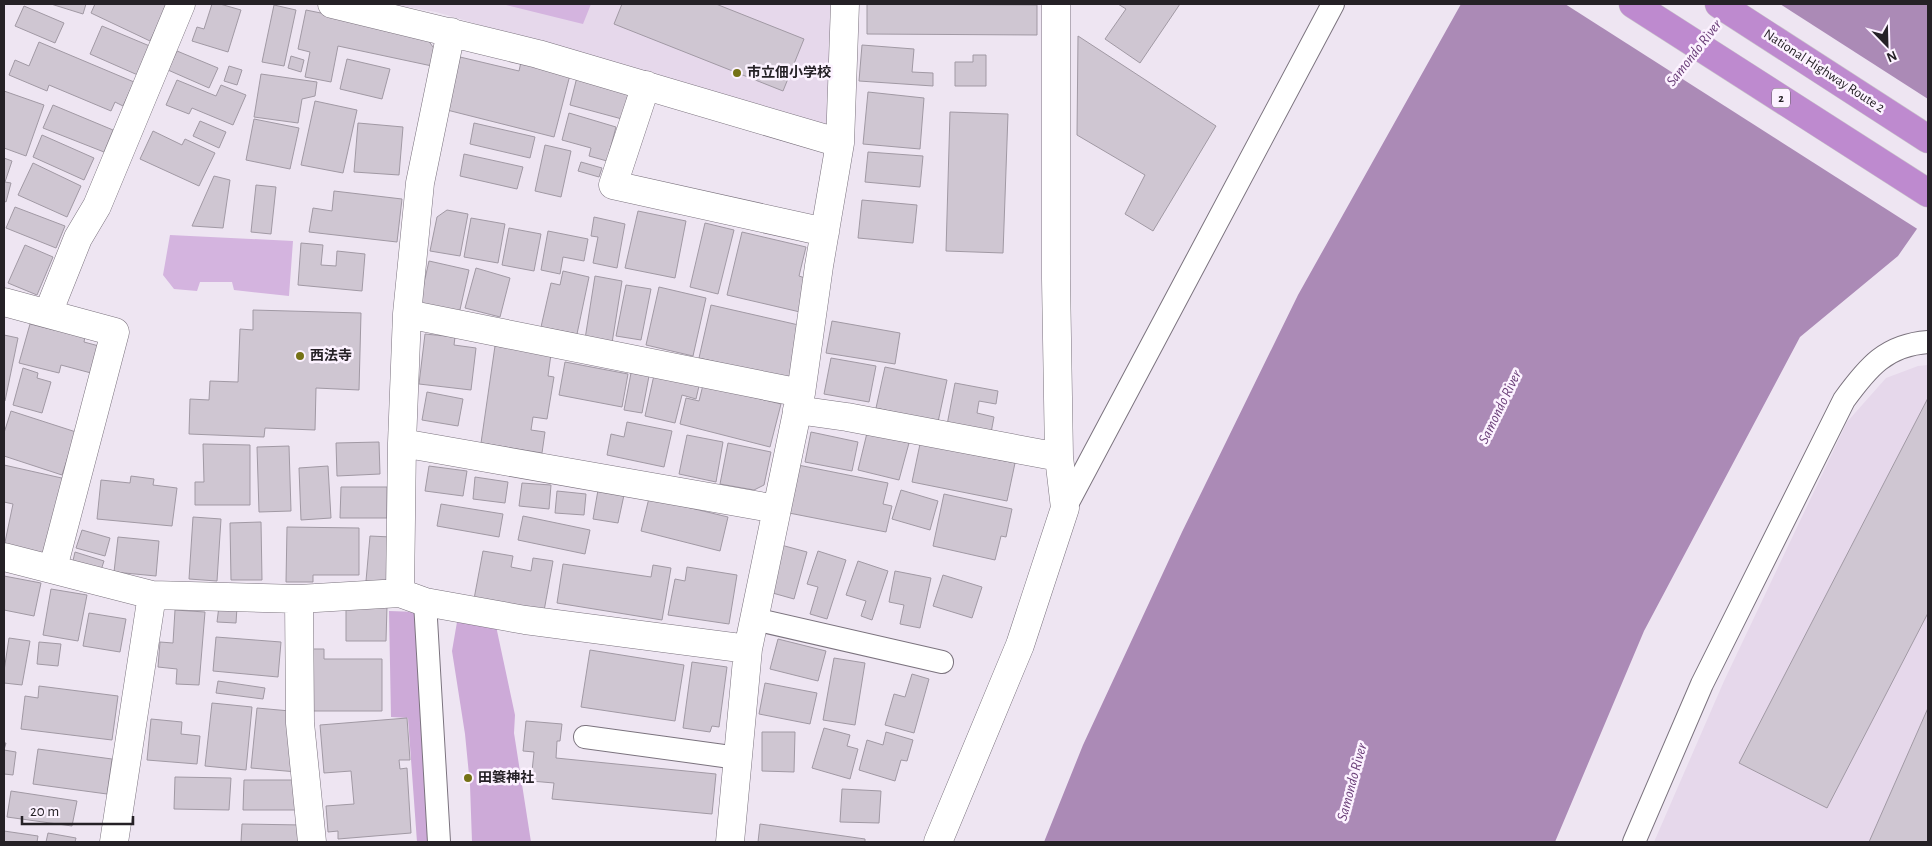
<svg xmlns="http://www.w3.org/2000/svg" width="1932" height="846" viewBox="0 0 1932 846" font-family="'Alegreya Sans','Noto Sans JP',sans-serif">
<rect width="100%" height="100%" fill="#eee5f2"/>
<!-- built -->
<path fill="#e6d8eb" d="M389 4H832L831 121 823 126 436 12Z
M1928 365V842H1654L1724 681 1847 422 1886 378 1918 366Z"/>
<!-- green -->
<path fill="#d4b4df" d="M502 4H591L583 24Z
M170 235 293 241 289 296 234 290 232 282H200L197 291 174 289 163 275Z"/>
<!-- forest -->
<path fill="#cdaad8" d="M389 611 418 612 438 842H417L408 718 391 717Z
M457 622 496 626 515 715 514 733 531 842H472L470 785 465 734 452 651Z"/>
<!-- water -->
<path fill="#ab8ab6" d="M1461 4H1928V213L1898 256 1800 337 1644 631 1555 842H1044L1083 745 1182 532 1298 295Z"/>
<!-- pier -->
<path fill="#eee5f2" d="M1565 4H1780L1928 99V217L1919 230Z"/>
<!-- building -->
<path fill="#cfc6d2" stroke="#a199a4" d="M51 4H86L83 14Z
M95 4H168L150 41 91 13Z
M212 4H220L241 10 228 52 192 41 197 27 204 29Z
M622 4H716L804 39 783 91 614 24Z
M867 4 1037 5V35L867 34Z
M1118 4H1180L1140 63 1105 39 1126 9Z
M274 5 296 10 284 66 262 62Z
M24 6 64 23 55 43 15 26Z
M306 10 424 34 435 50 432 66 338 46 331 82 305 77 310 52 298 49Z
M102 26 152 47 140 76 90 54Z
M1078 36 1216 126 1153 231 1125 214 1145 175 1077 135Z
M39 42 134 82 123 106 115 102 111 111 49 85 47 91 9 75 15 60 29 66Z
M862 45 914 49 912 72 933 73V86L859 81Z
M177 51 218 68 209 88 168 70Z
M973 55H986V86H955V62H973Z
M291 56 304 60 301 72 288 68Z
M460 57 519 71 521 62 571 71 554 137 447 110Z
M347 59 390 69 382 99 340 89Z
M229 66 242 70 237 85 224 81Z
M578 73 630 87 622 119 570 105Z
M261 74 317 82 315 96 302 99 298 123 254 117Z
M177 80 216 96 221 85 246 95 233 125 192 108 189 114 166 105Z
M4 91 44 105 26 156 4 148Z
M868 92 924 98 920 149 863 144Z
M315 101 357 110 343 173 301 165Z
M53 105 113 130 104 152 43 128Z
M950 112 1008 114 1003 253 946 251Z
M569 113 616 127 607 161 589 156 591 148 562 140Z
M254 119 299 128 290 169 246 160Z
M200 121 226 132 219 148 193 136Z
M358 123 403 127 399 175 354 172Z
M474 123 535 137 530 158 470 144Z
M153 131 182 145 185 139 215 153 199 186 140 159Z
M42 135 94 158 84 180 33 157Z
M545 145 571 151 561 197 535 191Z
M868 152 923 156 920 187 865 182Z
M464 154 523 167 517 189 460 176Z
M4 158 12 161 5 182 11 183 6 202 4 201Z
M581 162 602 168 599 177 578 171Z
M33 163 81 186 67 217 18 195Z
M214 176 230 180 223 228 192 226Z
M256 185 276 187 271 234 251 232Z
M334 191 402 199 397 242 309 232 313 208 332 211Z
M862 200 917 205 913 243 858 238Z
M15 207 65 226 56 248 6 228Z
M447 210 468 214 460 256 430 251 437 217Z
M638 211 686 221 675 278 625 268Z
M594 217 625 224 617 268 593 263 598 237 591 236Z
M471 218 505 224 498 263 464 257Z
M705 223 734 230 718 294 690 287Z
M509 228 541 234 534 271 502 265Z
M548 231 588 239 584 261 563 257 560 274 541 270Z
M742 232 806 247 799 276 808 279 800 312 727 295Z
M301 243 323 245 321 265 336 266 337 251 365 254 362 291 298 285Z
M25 245 53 257 37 295 8 283Z
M429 261 469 270 459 314 419 305Z
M476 268 510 278 500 317 465 308Z
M563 271 589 277 577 334 541 327 551 283 560 285Z
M595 276 622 281 612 343 585 339Z
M626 285 651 289 641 340 616 336Z
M659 287 706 298 693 356 646 345Z
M711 305 803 326 790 379 699 358Z
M253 310 361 313 359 390 316 388 315 430 265 428 264 437 189 434 190 399 209 400 210 381 238 382 240 329 253 330Z
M832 321 900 333 895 364 826 353Z
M30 324 54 330 55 324 86 332 84 342 99 346 91 373 61 365 59 373 19 363Z
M425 334 455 337 454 345 476 348 471 390 419 384Z
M4 335 18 338 5 401H4Z
M495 346 551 354 548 376 554 377 547 419 533 417 531 430 545 432 542 453 481 443Z
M831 358 876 366 869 402 824 394Z
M565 362 628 374 622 407 559 395Z
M885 367 947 380 938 422 876 408Z
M23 368 38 373 37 378 51 382 42 413 13 405Z
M631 373 649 376 642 413 624 410Z
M654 375 699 386 696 399 682 395 675 423 645 416Z
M955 383 998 391 996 404 979 401 977 413 994 417 991 433 947 425Z
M703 385 781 404 770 447 680 424 686 398 699 401Z
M427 392 463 399 458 426 422 420Z
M1928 398V613L1827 808 1739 763Z
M11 411 76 432 62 475 4 456V433Z
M627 422 672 431 664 467 607 455 611 434 624 437Z
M811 432 858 442 852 471 805 462Z
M867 433 909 443 899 480 858 470Z
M687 435 723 442 716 482 679 474Z
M379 442 380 474 337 476 336 443Z
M728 443 771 452 764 485 754 490 720 484Z
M203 444 250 445V505H195V482H204Z
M920 444 1015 463 1007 501 912 482Z
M289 446 291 511 259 512 257 447Z
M4 465 66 479 48 557 4 547 13 504 4 502Z
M798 465 888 483 883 504 892 506 886 532 789 513Z
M328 466 331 518 301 520 299 468Z
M429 466 467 471 463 496 425 491Z
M131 476 154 479 153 485 177 488 172 526 97 519 101 480 130 483Z
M475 477 508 482 505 503 473 499Z
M522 483 551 485 549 509 519 506Z
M341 487H387V518H340Z
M598 490 624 495 618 523 593 519Z
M901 490 938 501 930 530 892 519Z
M557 491 586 494 584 515 555 513Z
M944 494 1012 509 1006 537 1001 536 995 560 933 546Z
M649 498 728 517 720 551 641 531Z
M441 504 503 514 499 537 437 526Z
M523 516 590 530 585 554 518 540Z
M193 517 221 519 217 581 189 579Z
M261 522 262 580H231L230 523Z
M287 527 359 528V575H313V582H286Z
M82 530 110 538 105 556 76 548Z
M370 536 391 537 387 583 366 581Z
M118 537 159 541 156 576 114 572Z
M781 545 807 552 794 599 769 592Z
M483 551 513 556 511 567 531 571 533 558 553 561 544 611 474 599Z
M818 551 846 560 827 619 810 614 818 587 807 584Z
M75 552 104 561 100 573 72 565Z
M858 561 888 571 872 620 861 616 866 601 846 595Z
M563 564 651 577 653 565 671 568 662 620 557 603Z
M687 567 737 575 729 624 668 615 675 579 685 581Z
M895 571 931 578 920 628 900 624 904 605 889 602Z
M943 575 982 587 972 618 933 606Z
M4 576 41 583 34 616 4 610Z
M51 589 87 595 78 641 43 635Z
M219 606 237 607 236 623 217 622Z
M346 606H387L386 641H346Z
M175 610 205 612 199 685 176 684 177 669 158 667 160 642 173 643Z
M89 613 126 619 120 652 83 646Z
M216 637 281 642 278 677 213 671Z
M9 638 30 641 22 685 4 683V671Z
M778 639 826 651 818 681 770 669Z
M39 642 61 644 58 666 37 664Z
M311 649H324V659H382V711H310Z
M590 650 684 665 675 721 581 707Z
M834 658 865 663 855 725 823 720Z
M692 662 727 667 719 727 712 726 710 732 683 728Z
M912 674 929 679 914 733 885 725 894 694 905 697Z
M218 681 265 688 263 699 216 693Z
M765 683 817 693 810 724 759 714Z
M39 686 118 696 112 740 21 729 25 696 38 698Z
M212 703 252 707 246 770 205 766Z
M257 708 290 711 297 772 251 768Z
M1928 708V842H1869Z
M407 718 410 760H399L400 769 407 768 411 833 338 839V831L328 832 326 806 354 804 351 771 324 773 320 725Z
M151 719 182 722 181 734 200 736 197 764 147 760Z
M526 721 562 724 560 741H557L556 758 716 774 712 814 552 799 554 783 531 781 534 752 523 751Z
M824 728 850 735 847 746 858 749 850 779 812 768Z
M762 732H795L794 772 762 771Z
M886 732 913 740 907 761 901 760 895 781 859 770 867 740 883 745Z
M4 743H6L4 750 16 752 13 775 4 774Z
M38 749 112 759 107 794 33 784Z
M175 777 231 778 229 810 174 809Z
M244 780H299V810H243Z
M842 789 881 791 879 823 840 822Z
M11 791 77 801 72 826 7 817Z
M242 824 302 825V842H241Z
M760 824 865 839V842H758Z
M4 831 38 836 37 842H4Z
M48 833 76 838 75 842H46Z"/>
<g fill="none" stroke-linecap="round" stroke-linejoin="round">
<defs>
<path id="lane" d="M1065 508 1333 4
M425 602 439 842
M754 619 942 662
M585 737 738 758
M1634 842 1702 684 1844 400C1868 367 1886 345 1928 342"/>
<path id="street" d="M332 4 538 54 840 143
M646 85 613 185 825 232
M4 302 115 332 53 568
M48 313 78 238 97 206 181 4
M407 314 801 393
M797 410 847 417 1059 457
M402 443 777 509
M4 557 152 595 299 599 400 593 425 602 525 620 748 649
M400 593 402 443 407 314 420 183 451 32
M299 599 300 723 312 842
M114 842 152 595
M730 842 748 649 801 393 819 266 840 143 845 4
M938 842 1020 645 1065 508 1059 457 1056 279V4"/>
<path id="highway" d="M1633 4 1928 193
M1719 4 1928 139"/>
</defs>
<!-- lane casing -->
<use href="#lane" stroke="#7b737e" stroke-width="24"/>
<!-- street casing -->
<use href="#street" stroke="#7b737e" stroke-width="29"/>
<!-- highway casing -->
<use href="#highway" stroke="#cbcacb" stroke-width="29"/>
<!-- lane -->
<use href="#lane" stroke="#fff" stroke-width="22"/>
<!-- street -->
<use href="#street" stroke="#fff" stroke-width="28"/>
<!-- highway -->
<use href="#highway" stroke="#be8acf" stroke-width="28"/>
</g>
<!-- markers -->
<g fill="#757216" stroke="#fcf2ff" stroke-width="2">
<circle cx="737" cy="73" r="5"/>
<circle cx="300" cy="356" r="5"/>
<circle cx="468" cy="778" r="5"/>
</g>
<g text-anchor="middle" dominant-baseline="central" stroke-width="5" stroke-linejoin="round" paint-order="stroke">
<!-- shield labels -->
<rect fill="#fcf2ff" stroke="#666067" stroke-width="1" x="1772" y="88.5" width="18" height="19" rx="4"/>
<g font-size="12" font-weight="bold" fill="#252126">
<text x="1781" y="98">2</text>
</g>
<!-- street labels -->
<g font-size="14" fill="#252126" stroke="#fcf2ff">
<text transform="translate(1824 71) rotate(33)">National Highway Route 2</text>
</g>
<!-- poi labels -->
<g font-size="14" font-weight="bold" fill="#252126" stroke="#fcf2ff" text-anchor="start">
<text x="747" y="73">市立佃小学校</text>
<text x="310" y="356">西法寺</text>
<text x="478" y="778">田簑神社</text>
</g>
<!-- water labels -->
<g font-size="15" font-style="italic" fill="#6a3e78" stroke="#fcf2ff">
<text transform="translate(1694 53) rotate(-52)">Samondo River</text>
<text transform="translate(1500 407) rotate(-64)">Samondo River</text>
<text transform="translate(1352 782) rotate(-75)">Samondo River</text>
</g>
</g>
<!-- border -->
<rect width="1932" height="846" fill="none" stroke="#252126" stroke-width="10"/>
<!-- north arrow -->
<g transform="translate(1887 45) rotate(157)" stroke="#fcf2ff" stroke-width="4" paint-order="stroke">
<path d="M0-4L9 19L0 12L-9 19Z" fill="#252126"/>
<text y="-8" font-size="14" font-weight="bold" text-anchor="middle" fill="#252126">N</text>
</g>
<!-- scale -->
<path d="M22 816v8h111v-8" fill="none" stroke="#252126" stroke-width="2.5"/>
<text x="30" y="816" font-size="15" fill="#252126" stroke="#fcf2ff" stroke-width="4" paint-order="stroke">20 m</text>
</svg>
